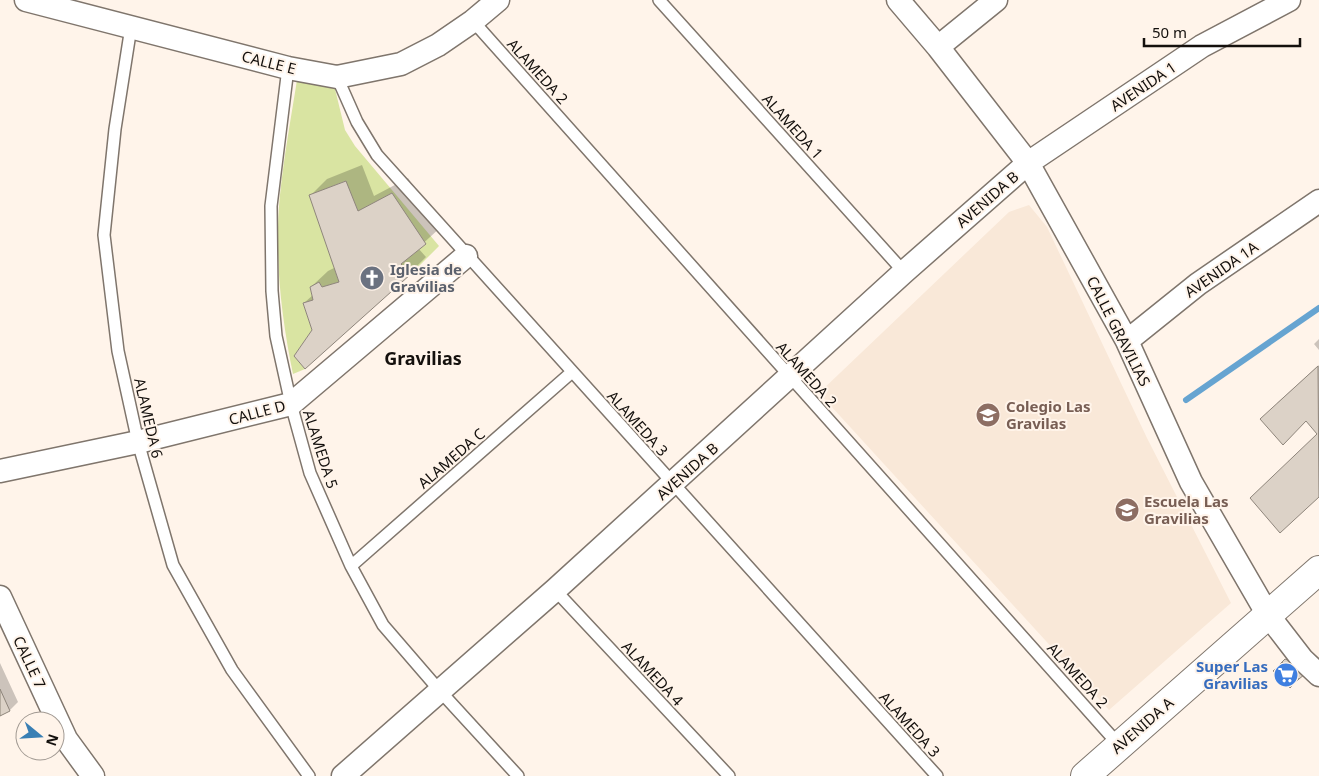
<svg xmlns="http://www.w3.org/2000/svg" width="1319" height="776" viewBox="0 0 1319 776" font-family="'Noto Sans',sans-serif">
<rect width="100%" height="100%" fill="#fff4ea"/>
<!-- built -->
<path fill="#f9e8d8" d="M1029 205 1047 227 1147 438 1231 603 1109 710 819 393 1009 212Z"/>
<!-- green -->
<path fill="#d9e4a2" d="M297 80 335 89 345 130 355 146 439 246 411 274 401 264 426 244 392 193 358 211 345 181 310 195 339 282 322 287 319 282 310 287 313 300 303 303 312 330 294 356 305 369 293 374C281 316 274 254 280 195 284 156 291 118 297 80Z"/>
<!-- shadow -->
<path fill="#0003" d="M362 165 374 196 408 178 441 227 418 248 426 257 410 273 313 330 304 303 313 295 311 287 328 271 336 267 311 195 327 179Z
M1319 339V350L1314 344Z
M1319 365V496L1281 531 1318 434 1307 420 1277 403Z
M0 663 18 702 10 710 0 715Z"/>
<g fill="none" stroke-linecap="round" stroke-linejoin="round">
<!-- stream -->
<path stroke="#66a4d1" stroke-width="6" d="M1186 400 1319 308"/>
</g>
<!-- building -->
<path fill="#dcd2c7" stroke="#8e857b" d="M346 181 358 211 392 193 426 244 401 264 411 274 305 369 294 356 312 330 303 303 313 300 310 287 319 282 322 287 339 282 309 195Z
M1318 366 1319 497 1280 533 1250 498 1317 434 1306 421 1283 445 1260 419Z
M1285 659 1290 661 1305 674 1299 679 1282 662Z
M1282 662 1299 679 1290 688 1273 671Z
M0 689 10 711 0 716Z"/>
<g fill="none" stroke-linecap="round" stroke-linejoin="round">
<defs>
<path id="lane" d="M659 0 904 272
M473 21 1119 745
M131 27 115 129 104 235 118 351 138 442 173 565 232 670 309 776
M288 68 271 206 272 291 276 336 291 404 310 473 351 566 383 625 440 691 518 776
M337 77 357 122 377 155 937 776
M351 566 572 372
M555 590 729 776"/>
<path id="street" d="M26 0 288 68 337 77 401 64 438 45 473 21 498 0
M898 0 938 47 1028 163 1127 341 1191 482 1268 615 1302 659 1319 675
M938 47 996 0
M1127 341 1198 284 1319 201
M0 471 138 442 291 404 466 256
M0 597 66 739 93 776
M343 776 555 590 904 272 1028 163 1202 46 1289 0"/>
<path id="secondary" d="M1085 776 1319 570"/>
</defs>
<!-- lane casing -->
<use href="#lane" stroke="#7f756c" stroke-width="14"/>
<!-- street casing -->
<use href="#street" stroke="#7f756c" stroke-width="25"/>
<!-- secondary casing -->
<use href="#secondary" stroke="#7f756c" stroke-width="30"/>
<!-- lane -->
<use href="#lane" stroke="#fff" stroke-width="11"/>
<!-- street -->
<use href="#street" stroke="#fff" stroke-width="22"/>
<!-- secondary -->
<use href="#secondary" stroke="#fff" stroke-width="28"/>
</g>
<!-- icons -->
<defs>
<symbol id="church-disc" viewBox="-11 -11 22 22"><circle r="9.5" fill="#6b7280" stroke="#fff4ea"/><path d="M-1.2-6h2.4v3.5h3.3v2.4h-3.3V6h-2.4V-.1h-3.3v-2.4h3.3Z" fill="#fff"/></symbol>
<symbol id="school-disc" viewBox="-11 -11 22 22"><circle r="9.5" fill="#8d6e63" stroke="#fff4ea"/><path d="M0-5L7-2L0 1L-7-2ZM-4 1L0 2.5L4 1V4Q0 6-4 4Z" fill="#fff"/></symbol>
<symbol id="supermarket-disc" viewBox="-11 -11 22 22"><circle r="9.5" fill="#3f7fe0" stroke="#fff4ea"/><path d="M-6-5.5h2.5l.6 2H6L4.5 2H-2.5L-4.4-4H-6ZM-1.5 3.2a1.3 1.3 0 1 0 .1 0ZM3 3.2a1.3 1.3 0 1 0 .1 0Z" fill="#fff"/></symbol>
</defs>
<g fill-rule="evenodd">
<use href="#church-disc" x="358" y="264" width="28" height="28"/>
<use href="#school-disc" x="974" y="401" width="28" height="28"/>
<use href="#school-disc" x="1113" y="496" width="28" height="28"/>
<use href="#supermarket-disc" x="1272" y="661" width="28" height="28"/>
</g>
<g text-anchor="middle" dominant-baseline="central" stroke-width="4" stroke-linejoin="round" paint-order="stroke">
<!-- street labels -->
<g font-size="15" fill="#14100d" stroke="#fff4ea">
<text transform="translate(269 62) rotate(14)">CALLE E</text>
<text transform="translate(538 71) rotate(48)">ALAMEDA 2</text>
<text transform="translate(1143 86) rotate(-34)">AVENIDA 1</text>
<text transform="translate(793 126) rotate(48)">ALAMEDA 1</text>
<text transform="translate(987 199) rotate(-41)">AVENIDA B</text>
<text transform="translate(1221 269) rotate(-35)">AVENIDA 1A</text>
<text transform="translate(1119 331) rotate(63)">CALLE GRAVILIAS</text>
<text transform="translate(807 374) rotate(48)">ALAMEDA 2</text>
<text transform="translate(257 412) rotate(-15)">CALLE D</text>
<text transform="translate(149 418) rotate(77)">ALAMEDA 6</text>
<text transform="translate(638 423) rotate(48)">ALAMEDA 3</text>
<text transform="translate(321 449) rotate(72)">ALAMEDA 5</text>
<text transform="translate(451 458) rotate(-41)">ALAMEDA C</text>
<text transform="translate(687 471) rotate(-42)">AVENIDA B</text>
<text transform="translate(30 662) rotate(65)">CALLE 7</text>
<text transform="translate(653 673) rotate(47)">ALAMEDA 4</text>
<text transform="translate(1078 675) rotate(48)">ALAMEDA 2</text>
<text transform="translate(910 724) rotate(48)">ALAMEDA 3</text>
<text transform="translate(1142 725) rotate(-41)">AVENIDA A</text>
</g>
<!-- worship labels -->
<g font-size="15" font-weight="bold" fill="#5b616d" stroke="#fff4ea" text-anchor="start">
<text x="390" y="269">Iglesia de<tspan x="390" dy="17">Gravilias</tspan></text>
</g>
<!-- education labels -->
<g font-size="15" font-weight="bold" fill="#785e54" stroke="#fff4ea" text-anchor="start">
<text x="1006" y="406">Colegio Las<tspan x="1006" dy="17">Gravilas</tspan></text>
<text x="1144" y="501">Escuela Las<tspan x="1144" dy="17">Gravilias</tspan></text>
</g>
<!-- shop labels -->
<g font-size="15" font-weight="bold" fill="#366cbe" stroke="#fff4ea" text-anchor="end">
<text x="1268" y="666">Super Las<tspan x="1268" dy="17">Gravilias</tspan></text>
</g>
<!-- quarter labels -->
<g font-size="18" font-weight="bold" fill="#14100d" stroke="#fff4ea">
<text x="423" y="358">Gravilias</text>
</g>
</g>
<!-- north arrow -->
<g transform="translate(40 736) rotate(108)"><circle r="24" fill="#fff4ea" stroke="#a19992"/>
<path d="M0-4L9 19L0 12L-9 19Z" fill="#397fb4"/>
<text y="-8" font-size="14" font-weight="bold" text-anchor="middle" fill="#14100d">N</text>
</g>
<!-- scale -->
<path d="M1144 38v8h156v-8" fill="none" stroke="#14100d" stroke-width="2.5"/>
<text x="1152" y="38" font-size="15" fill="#14100d" stroke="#fff4ea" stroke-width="4" paint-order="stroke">50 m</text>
</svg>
